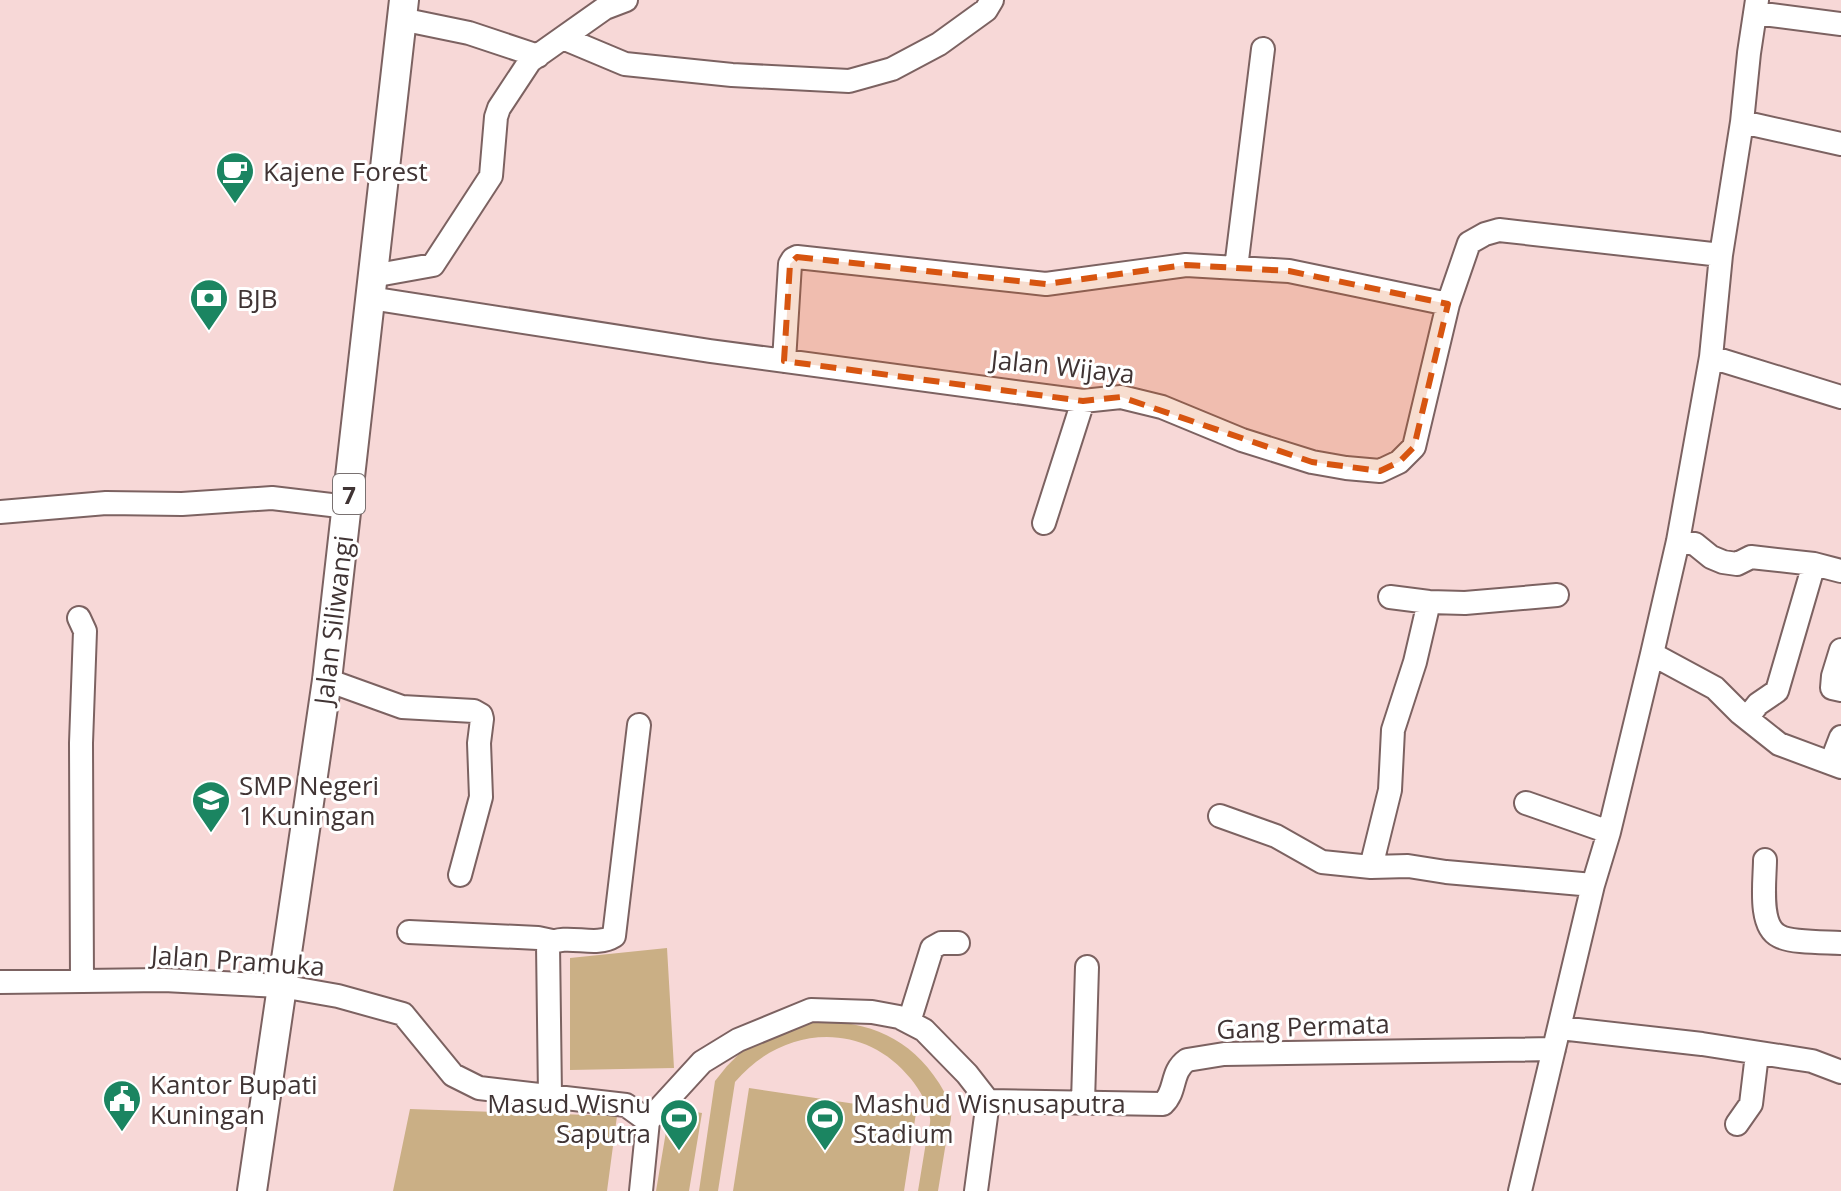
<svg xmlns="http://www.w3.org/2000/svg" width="1841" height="1191" viewBox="0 0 1841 1191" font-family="'Open Sans',sans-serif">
<rect width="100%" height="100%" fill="#f7d8d7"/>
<!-- green -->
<path fill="#caaf85" d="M667 948 674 1068 570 1070V958Z
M813 1021C866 1020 910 1037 939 1083 944 1091 951 1103 951 1112 952 1119 949 1128 947 1136 944 1154 941 1173 938 1191H918C921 1173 924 1154 927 1136 928 1131 931 1123 930 1118 929 1105 919 1089 911 1079 863 1019 782 1026 735 1082L718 1191H699L715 1081 727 1066 741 1052 757 1040 793 1025Z
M749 1088 916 1113 904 1191H733Z
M670 1108 702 1113 689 1191H656Z
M410 1109 617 1116 607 1191H393Z"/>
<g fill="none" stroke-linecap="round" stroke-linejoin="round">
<defs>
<path id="minor" d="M1755 13 1841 24
M401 19 469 33 538 56
M563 38 625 64 732 75 849 81 892 69 939 44 986 10 992 0
M1742 122 1841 144
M1236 268 1263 49
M372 276 433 265 491 176 496 117 499 108 530 61 605 8 626 0
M370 298 710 351 1083 401 1121 397 1162 407 1242 440 1312 462 1346 468 1380 471 1399 462 1414 447 1448 304 1469 243 1485 234 1499 230 1721 255
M1711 357 1841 397
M784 361 790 264 793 259 797 257 1046 284 1186 265 1289 271 1448 304
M0 512 106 503 182 504 272 498 348 507
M1044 523 1083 401
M1678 541 1695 544 1711 557 1723 562 1737 564 1751 557 1814 564 1841 571
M1390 597 1429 602 1465 603 1557 595
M79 618 85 631 81 743 82 981
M1841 650 1833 676 1832 688 1841 690
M1652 654 1715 688 1740 713 1779 744 1841 767
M327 680 402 707 474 711 481 715 482 719 479 743 481 797 460 875
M1747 718 1758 704 1777 691 1814 564
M1831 763 1841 737
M1526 803 1609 832
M1220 816 1276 836 1322 862 1371 867 1408 866 1446 872 1593 885
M1765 860C1765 880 1758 926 1779 936 1791 943 1826 942 1841 943
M1371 867 1390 790 1393 730 1415 662 1429 602
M409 932 538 938 552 941
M0 982 164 980 281 986 338 996 403 1014 453 1075 479 1088 626 1105 648 1121 641 1191
M909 1022 932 948 941 943H958
M1560 1028 1702 1044 1812 1061 1841 1072
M550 1096 548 944C568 933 595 948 614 936L639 725
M988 1101 1163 1104C1177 1091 1170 1072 1187 1060L1224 1054 1554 1049
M1083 1102 1087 967
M648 1121 702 1062 738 1040 811 1010 872 1012 899 1017 924 1030 967 1074 988 1101 976 1191
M1737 1124 1751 1104 1757 1054
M1520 1191 1593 885 1609 832 1652 654 1678 541 1711 357 1721 255 1742 122 1749 53 1757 0"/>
<path id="major" d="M252 1191 327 680 404 0"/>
</defs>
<!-- minor casing -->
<use href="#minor" stroke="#7c6261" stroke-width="26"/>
<!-- major casing -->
<use href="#major" stroke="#7c6261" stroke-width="32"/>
<!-- minor -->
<use href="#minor" stroke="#fff" stroke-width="22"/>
<!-- major -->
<use href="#major" stroke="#fff" stroke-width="28"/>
</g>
<!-- marked area -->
<path fill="#d75510" fill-opacity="0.2" stroke="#d75510" stroke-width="6" stroke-dasharray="16 10" stroke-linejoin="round" d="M797 257 1046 284 1186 265 1289 271 1448 304 1414 447 1399 462 1380 471 1312 462 1121 397 1083 401 784 361 790 264Z"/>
<!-- icons -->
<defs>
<symbol id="cafe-pin" viewBox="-11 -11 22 30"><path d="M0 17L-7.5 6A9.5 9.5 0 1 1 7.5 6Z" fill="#1b8561" stroke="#fff"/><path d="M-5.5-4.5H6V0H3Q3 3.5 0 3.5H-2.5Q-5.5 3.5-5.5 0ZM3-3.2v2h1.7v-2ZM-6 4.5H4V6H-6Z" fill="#fff"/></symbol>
<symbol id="bank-pin" viewBox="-11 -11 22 30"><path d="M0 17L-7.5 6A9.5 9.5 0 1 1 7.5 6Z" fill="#1b8561" stroke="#fff"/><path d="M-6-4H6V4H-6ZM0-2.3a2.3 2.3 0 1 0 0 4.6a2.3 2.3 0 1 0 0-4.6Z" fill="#fff"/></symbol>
<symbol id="school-pin" viewBox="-11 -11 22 30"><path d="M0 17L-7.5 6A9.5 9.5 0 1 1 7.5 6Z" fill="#1b8561" stroke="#fff"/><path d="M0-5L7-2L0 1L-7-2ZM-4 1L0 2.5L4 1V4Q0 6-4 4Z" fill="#fff"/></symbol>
<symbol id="civic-pin" viewBox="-11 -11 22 30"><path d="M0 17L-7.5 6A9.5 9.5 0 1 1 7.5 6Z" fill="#1b8561" stroke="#fff"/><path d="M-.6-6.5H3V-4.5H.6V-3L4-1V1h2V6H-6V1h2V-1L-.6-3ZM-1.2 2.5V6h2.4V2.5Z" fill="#fff"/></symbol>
<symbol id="stadium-pin" viewBox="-11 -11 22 30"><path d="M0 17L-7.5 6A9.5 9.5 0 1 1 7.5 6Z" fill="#1b8561" stroke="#fff"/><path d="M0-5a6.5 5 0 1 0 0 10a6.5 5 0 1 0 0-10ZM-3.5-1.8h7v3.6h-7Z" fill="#fff"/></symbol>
</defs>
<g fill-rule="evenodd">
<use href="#cafe-pin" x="213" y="149" width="44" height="60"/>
<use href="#bank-pin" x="187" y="276" width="44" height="60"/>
<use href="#school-pin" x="189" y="778" width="44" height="60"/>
<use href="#civic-pin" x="100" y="1077" width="44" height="60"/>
<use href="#stadium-pin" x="657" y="1096" width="44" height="60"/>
<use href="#stadium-pin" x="803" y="1096" width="44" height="60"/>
</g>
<g text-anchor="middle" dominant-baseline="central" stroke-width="6" stroke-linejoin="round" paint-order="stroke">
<!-- shield labels -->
<rect fill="#fff" stroke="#797171" stroke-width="2" x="333" y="474" width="32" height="40" rx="6"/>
<g font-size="24" font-weight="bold" fill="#403434">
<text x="349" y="494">7</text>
</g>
<!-- poi labels -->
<g font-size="26" fill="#403434" stroke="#fff" text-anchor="start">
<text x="263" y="171">Kajene Forest</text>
<text x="237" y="298">BJB</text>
<text x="239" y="785">SMP Negeri<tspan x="239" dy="30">1 Kuningan</tspan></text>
<text x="150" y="1084">Kantor Bupati<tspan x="150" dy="30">Kuningan</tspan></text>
<text x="651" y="1103" text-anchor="end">Masud Wisnu<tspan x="651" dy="30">Saputra</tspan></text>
<text x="853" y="1103">Mashud Wisnusaputra<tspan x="853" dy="30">Stadium</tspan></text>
</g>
<!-- street labels -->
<g font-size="26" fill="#403434" stroke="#fff">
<text transform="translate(1063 366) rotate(6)">Jalan Wijaya</text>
<text transform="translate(333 620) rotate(-83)">Jalan Siliwangi</text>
<text transform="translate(238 960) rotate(4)">Jalan Pramuka</text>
<text transform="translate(1303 1026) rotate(-2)">Gang Permata</text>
</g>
</g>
</svg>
